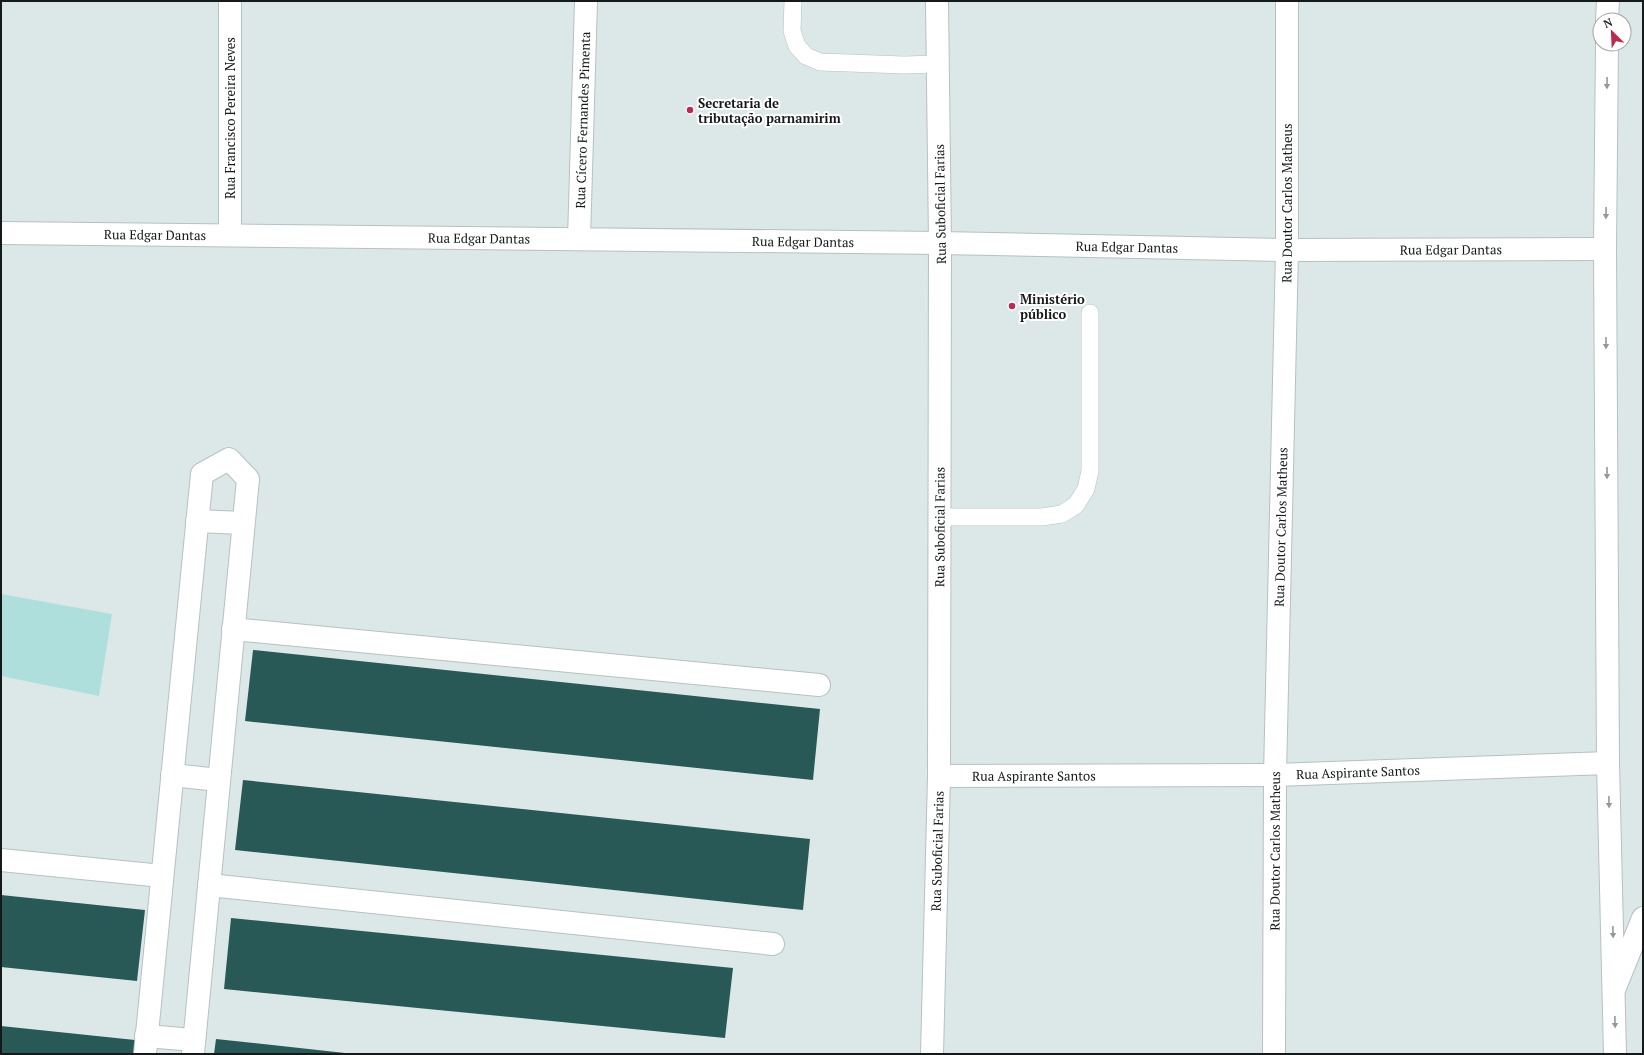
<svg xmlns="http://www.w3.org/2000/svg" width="1644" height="1055" viewBox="0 0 1644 1055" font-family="'PT Serif',serif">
<rect width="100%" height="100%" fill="#dce8e8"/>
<!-- green -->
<path fill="#afdfdd" d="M1 594 112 614 99 696 1 676Z"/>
<!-- building -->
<path fill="#295957" d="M253 650 820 709 813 780 245 721Z
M243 780 810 839 803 910 235 850Z
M1 895 145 910 137 981 1 967Z
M231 918 733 968 725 1038 224 989Z
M1 1026 135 1040 134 1054H1Z
M216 1039 345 1053V1054H214Z"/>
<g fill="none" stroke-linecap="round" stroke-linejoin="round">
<defs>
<path id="service" d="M793 1 792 31 797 46 806 56 820 62 904 65 938 64
M940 517H1042L1062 514 1076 505 1086 489 1090 471V313"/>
<g id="minor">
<path d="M230 235V1"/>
<path id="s1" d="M579 239 586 1"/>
<path d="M197 521 243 523"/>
<path d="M233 629 819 685"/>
<path d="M172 775 219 780"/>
<path id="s2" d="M939 776 1275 775 1608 763"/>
<path d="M1 860 162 876"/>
<path d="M209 885 773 944"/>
<path d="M146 1036 194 1040"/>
<path d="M145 1054 202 474 229 459 248 479 193 1054"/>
<path id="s3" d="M932 1054 939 776 940 243 937 1"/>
<path id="s4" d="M1274 1054 1275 775 1287 250V1"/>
</g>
<g id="secondary">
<path id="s5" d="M1 233 940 243 1287 250 1605 249"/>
</g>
<path id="primary" d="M1607 20 1608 1
M1607 44 1605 249 1608 763 1615 1054"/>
<path id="trunk" d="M1614 990 1643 918"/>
</defs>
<!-- service casing -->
<use href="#service" stroke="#b6c1c0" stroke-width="18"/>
<!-- minor casing -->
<use href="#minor" stroke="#b6c1c0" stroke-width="24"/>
<!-- secondary casing -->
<use href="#secondary" stroke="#b6c1c0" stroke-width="24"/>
<!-- primary casing -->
<use href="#primary" stroke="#b6c1c0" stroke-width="24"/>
<!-- trunk casing -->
<use href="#trunk" stroke="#b6c1c0" stroke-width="24"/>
<!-- service -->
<use href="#service" stroke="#fff" stroke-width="17"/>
<!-- minor -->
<use href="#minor" stroke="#fff" stroke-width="22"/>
<!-- secondary -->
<use href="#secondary" stroke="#fff" stroke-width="22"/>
<!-- primary -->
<use href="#primary" stroke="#fff" stroke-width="22"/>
<!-- trunk -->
<use href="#trunk" stroke="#fff" stroke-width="22"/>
</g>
<!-- one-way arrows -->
<defs><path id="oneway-solid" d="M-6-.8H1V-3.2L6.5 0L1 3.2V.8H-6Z"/></defs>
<g fill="#969898">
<use href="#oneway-solid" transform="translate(1607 83) rotate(91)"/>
<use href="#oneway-solid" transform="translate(1606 213) rotate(91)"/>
<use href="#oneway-solid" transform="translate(1606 343) rotate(90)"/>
<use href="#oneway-solid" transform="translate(1607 473) rotate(90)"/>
<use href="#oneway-solid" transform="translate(1609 802) rotate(89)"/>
<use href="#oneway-solid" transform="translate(1613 932) rotate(89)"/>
<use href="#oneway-solid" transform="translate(1615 1022) rotate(89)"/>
</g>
<!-- markers -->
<g fill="#bc2b4d" stroke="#fff" stroke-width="1.5">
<circle cx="690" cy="110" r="4"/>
<circle cx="1012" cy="306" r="4"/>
</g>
<g text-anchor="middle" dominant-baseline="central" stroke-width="4" stroke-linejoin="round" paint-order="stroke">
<!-- poi labels -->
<g font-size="13" font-weight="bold" fill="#151919" stroke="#fff" text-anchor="start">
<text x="698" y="103">Secretaria de<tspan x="698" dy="15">tributação parnamirim</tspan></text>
<text x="1020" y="299">Ministério<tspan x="1020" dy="15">público</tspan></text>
</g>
<!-- street labels -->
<g font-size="13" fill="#151919" stroke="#fff">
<text transform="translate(230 118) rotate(-90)">Rua Francisco Pereira Neves</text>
<text stroke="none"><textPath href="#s1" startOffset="119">Rua Cícero Fernandes Pimenta</textPath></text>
<text transform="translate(940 204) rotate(-91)">Rua Suboficial Farias</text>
<text stroke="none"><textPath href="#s4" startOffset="851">Rua Doutor Carlos Matheus</textPath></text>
<text stroke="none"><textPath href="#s5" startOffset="154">Rua Edgar Dantas</textPath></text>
<text stroke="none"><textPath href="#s5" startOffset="478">Rua Edgar Dantas</textPath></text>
<text stroke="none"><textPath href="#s5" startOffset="802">Rua Edgar Dantas</textPath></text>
<text stroke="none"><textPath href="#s5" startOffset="1126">Rua Edgar Dantas</textPath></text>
<text stroke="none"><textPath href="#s5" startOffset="1450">Rua Edgar Dantas</textPath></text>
<text stroke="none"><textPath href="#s4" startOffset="527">Rua Doutor Carlos Matheus</textPath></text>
<text stroke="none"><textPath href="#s3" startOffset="527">Rua Suboficial Farias</textPath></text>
<text stroke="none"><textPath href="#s2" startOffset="419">Rua Aspirante Santos</textPath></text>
<text stroke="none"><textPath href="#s2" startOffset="95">Rua Aspirante Santos</textPath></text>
<text stroke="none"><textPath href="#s4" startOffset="203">Rua Doutor Carlos Matheus</textPath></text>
<text stroke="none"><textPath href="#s3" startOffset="203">Rua Suboficial Farias</textPath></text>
</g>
</g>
<!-- border -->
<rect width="1644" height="1055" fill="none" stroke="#151919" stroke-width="4"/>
<!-- north arrow -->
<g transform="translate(1612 32) rotate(336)"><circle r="19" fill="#ffffff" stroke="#a1a3a3"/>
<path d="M0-3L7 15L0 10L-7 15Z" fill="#bc2b4d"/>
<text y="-6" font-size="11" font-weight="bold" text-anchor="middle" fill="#151919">N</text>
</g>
</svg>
